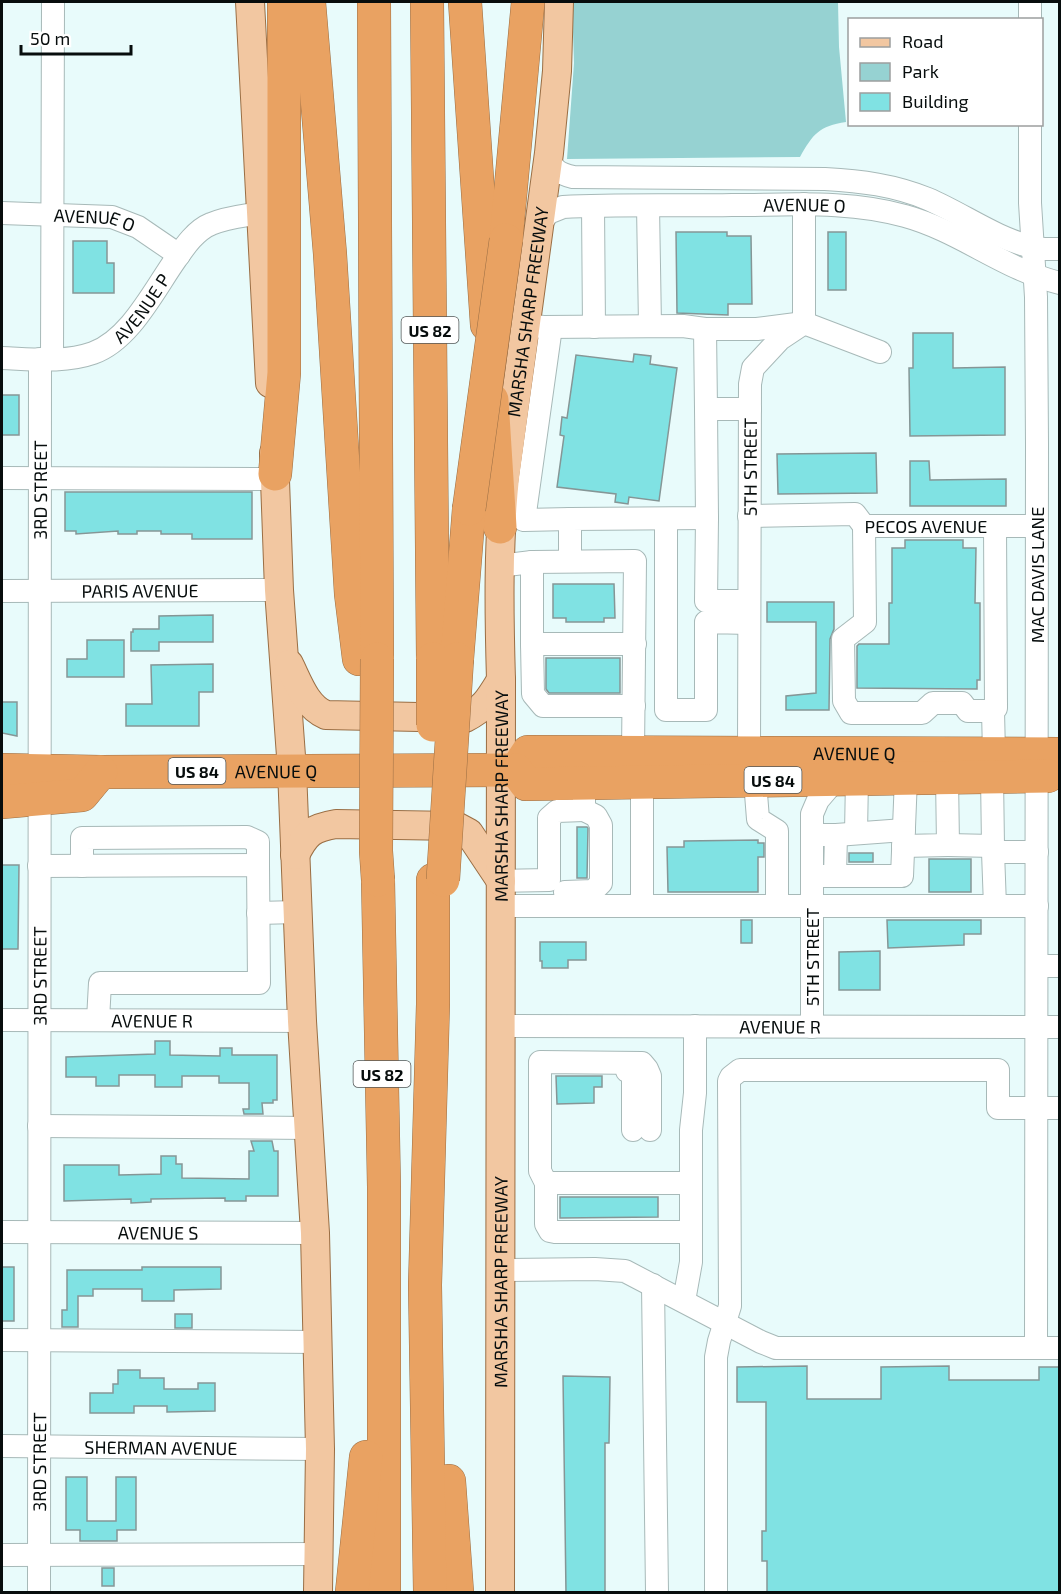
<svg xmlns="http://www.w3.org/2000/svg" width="1061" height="1594" viewBox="0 0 1061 1594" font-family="'Exo 2',sans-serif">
<rect width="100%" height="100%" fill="#e8fbfb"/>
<!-- green -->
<path fill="#96d2d2" d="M572 2H838L839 47 846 122C819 126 813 134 800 157L567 159 574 63Z"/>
<!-- building -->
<path fill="#80e2e3" stroke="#859696" stroke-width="1.5" d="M676 232H727V236H751L752 304H728V315L677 313Z
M828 232H846V290H828Z
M73 241H107V263H114V293H73Z
M913 333H953V368L1005 367V435L910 436 909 368H913Z
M634 354 651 356 650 364 677 368 659 501 629 497 628 504 615 502 616 494 557 487 564 436 560 435 562 417 567 418 576 355 633 362Z
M2 395H19V435H2Z
M876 453 877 493 778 494 777 454Z
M910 461H929L930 480 1006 479V506H910Z
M65 492H252V539H192V534H161V531H137V534H118V531L76 534V531H65Z
M905 540H963V548H976L975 603H980V680H977V689L857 688V646L859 644H889V603H892V548H905Z
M553 584H614L615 618H604V622H566V618H553Z
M767 602H834V629L830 639 829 710H786V696L816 693V622H767Z
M213 615V642H159V651H131V632H133V629H159V616Z
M87 640H124V677H67V659H87Z
M546 658H620V693H549L546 689Z
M213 664V692H199V726H126V704H152L151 665Z
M2 702H17V736L2 733Z
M577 827H587L588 828 587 878H577Z
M758 840V843H764V857H758V892H668L667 847H684V841Z
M849 853H873V862H849Z
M929 859H971V892H929Z
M2 865H19L18 949H2Z
M741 920H752V943H741Z
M887 920H981V934H964V945L888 948Z
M540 942H586V960H568V968H542V961H540Z
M880 951V990H839V952Z
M155 1041H170V1055L220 1056V1048H232V1055H277V1100H273V1103H262L263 1114H244L243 1109H249V1083H219V1076H182V1087H155V1075H119V1086H96V1077H66V1057L155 1054Z
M556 1076H602V1087H594V1103L557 1104Z
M251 1141H272L274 1151H278V1196H246V1201H225V1198L151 1199V1202L131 1203V1199L64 1201V1165H119V1175L161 1174V1156H176V1164H182V1178L249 1179V1151H254Z
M560 1197H658V1217L560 1218Z
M2 1267H14V1321H2Z
M142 1267H221V1289L174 1290V1301H142V1289H93V1296H78V1327H62V1310H67V1270H142Z
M175 1314H192V1328H175Z
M807 1366V1399H881V1367L949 1366V1380H1039V1367H1059V1593H767V1561H762V1531H766V1402H737V1367Z
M118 1370H140V1378H164V1389H198V1383H215V1411L167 1412V1406H134V1413H90V1393H113V1384H118Z
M563 1376 610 1377 609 1443H605V1593H566Z
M66 1477H87V1521H116V1477H136V1530H117V1541H80V1530H66Z
M102 1568H114V1586H102Z"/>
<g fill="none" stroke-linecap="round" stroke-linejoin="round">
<defs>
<g id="minor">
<path d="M1030 2V20"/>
<path d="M1030 124V203L1036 297 1037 444 1036 1348"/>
<path d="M549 153C551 169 557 173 573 177L825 179C861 181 894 185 928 199 963 214 995 238 1032 247 1041 250 1051 249 1060 249"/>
<path d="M804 204V323"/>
<path d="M593 206 594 327"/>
<path d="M648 206 650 326"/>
<path id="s1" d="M2 213 112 217 138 227 179 255"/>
<path id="s2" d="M540 225 548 213 563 207C619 204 676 206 732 205 790 205 849 200 905 216 960 231 1005 270 1060 283"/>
<path d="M526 325 543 327 683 326 705 329 706 409"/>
<path d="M551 327 524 520 570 519"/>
<path d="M705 329H757L804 323 880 352"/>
<path id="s3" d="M2 358C31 359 65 363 93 353 130 340 154 290 176 259 185 246 196 230 211 224 227 217 244 216 260 213"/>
<path d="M52 359 53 2"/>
<path d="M2 478 275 479"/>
<path id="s4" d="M749 516 855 514 864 526H1037"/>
<path d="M707 518 706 601H749"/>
<path d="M666 519V710H706V622L749 623"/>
<path d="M864 526 865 622 843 639 844 701 851 713H922L933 703H962L968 711H993L994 753"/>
<path d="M570 561V519L707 518 706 409H750"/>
<path d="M532 562V644H635"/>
<path d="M499 566 532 562 635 561 633 752"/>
<path id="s5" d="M2 591 279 590"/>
<path d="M532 644 533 694 543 706H634"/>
<path d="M993 711 996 708 995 526"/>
<path id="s6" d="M749 753 750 384 753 368 780 339 804 323"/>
<path d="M755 781 758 819 777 831V906"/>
<path d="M856 833 857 779"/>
<path d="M821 835H836L835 876"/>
<path d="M836 835 904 830"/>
<path d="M948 845 993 846 992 777"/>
<path d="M903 846 948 845 947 777"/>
<path d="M993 846V852H1037"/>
<path d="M993 852 995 906"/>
<path d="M39 866 258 865 259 983H100L98 1020"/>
<path d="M82 866V838L247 837 258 842V865"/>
<path d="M812 876H902L906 778"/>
<path d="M501 881 549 880V818L557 811 584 810V783"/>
<path d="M565 892 593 891 601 883V825L596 816 584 810"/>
<path d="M501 906H1037"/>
<path d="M642 906V783"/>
<path d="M258 913 297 912"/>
<path d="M1037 966H1060"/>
<path id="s7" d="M2 1020 302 1021"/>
<path id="s8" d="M501 1026 1060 1027"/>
<path d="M812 1027V814L818 800 836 779"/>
<path d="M627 1071 631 1073 633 1077V1130"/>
<path d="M39 1126 309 1128"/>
<path d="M546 1183 540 1171V1062L642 1063 647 1069 650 1076V1130"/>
<path d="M691 1183H546V1224L550 1231 555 1232H691"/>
<path id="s9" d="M2 1232 315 1233"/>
<path d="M501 1270 595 1269 625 1271 761 1342 776 1348H1060"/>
<path d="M653 1285 657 1592"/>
<path d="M684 1301 691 1262V1130L695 1093V1026"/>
<path d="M2 1340 317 1342"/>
<path id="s10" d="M2 1446 320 1449"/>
<path d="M2 1555 318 1554"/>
<path id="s11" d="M39 1592 40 359"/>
<path d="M716 1592V1357L719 1341 730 1306 729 1081 731 1077 740 1070H998V1108H1060"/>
</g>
<g id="major">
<path d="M250 2 270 383"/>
<path d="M274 453 279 590 292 770 302 1021 315 1233 320 1449 318 1592"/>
<path d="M289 664C298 682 306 707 326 715L465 718C485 708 490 698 501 680"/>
<path d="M295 855C306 833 312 828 336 824L456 826 469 833 501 881"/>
<path id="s12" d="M500 1592 501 680C499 612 498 545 505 477L549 153 557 71 559 2"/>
</g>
<g id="highway">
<path d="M309 2 330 254 351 594 359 659"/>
<path d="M374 2 377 657"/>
<path d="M427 2 433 659"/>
<path d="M465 2 487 325"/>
<path d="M506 240 528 2"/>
<path d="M492 400 500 527"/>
<path d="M275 474 284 373V2"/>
<path d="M457 659 469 509"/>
<path id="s13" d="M2 770 101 772 516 770"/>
<path id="s14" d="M516 770 528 752 1060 754"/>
<path d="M516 770 526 784 1048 776"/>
<path d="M2 802 82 795 101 772"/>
<path d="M378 880 384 1187V1592"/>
<path d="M449 1481 457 1592"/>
<path d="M352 1592 366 1457"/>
<path d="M430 1592 425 1285 433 1004V880"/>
</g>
</defs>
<!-- minor casing -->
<use href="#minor" stroke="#a7b9b8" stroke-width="24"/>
<!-- major casing -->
<use href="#major" stroke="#9a6e44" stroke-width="30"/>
<!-- highway casing -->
<use href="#highway" stroke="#9a6e44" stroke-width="34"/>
<!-- minor -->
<use href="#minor" stroke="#fff" stroke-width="22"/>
<!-- major -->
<use href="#major" stroke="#f2c7a1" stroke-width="28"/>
<!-- highway -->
<use href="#highway" stroke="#e9a262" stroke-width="33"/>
<defs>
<path id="highway-bridge" d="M469 509 506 240
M377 659 376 851 378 880
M433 659V725
M443 880 457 659"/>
</defs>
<!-- highway-bridge casing -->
<use href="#highway-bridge" stroke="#9a6e44" stroke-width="34" stroke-linecap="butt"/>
<!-- highway-bridge -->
<use href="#highway-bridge" stroke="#e9a262" stroke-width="33"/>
</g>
<g text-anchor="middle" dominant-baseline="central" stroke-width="5" stroke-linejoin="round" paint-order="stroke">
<!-- shield labels -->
<g fill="#fff" stroke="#515656" stroke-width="1.5">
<rect x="401.5" y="317" width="57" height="26" rx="4.5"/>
<rect x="168.5" y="758" width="57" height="26" rx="4.5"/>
<rect x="744.5" y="767" width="57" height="26" rx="4.5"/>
<rect x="353.5" y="1061" width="57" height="26" rx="4.5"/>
</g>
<g font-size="16" font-weight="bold" fill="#070d0d">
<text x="430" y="330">US 82</text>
<text x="197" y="771">US 84</text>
<text x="773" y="780">US 84</text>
<text x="382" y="1074">US 82</text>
</g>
<!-- street labels -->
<g font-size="18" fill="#070d0d" stroke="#fff">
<text stroke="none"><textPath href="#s2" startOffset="272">AVENUE O</textPath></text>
<text stroke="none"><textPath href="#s1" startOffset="93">AVENUE O</textPath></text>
<text stroke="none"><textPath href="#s3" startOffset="159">AVENUE P</textPath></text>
<text stroke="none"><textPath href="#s12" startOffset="1282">MARSHA SHARP FREEWAY</textPath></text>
<text stroke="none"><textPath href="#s6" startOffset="286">5TH STREET</textPath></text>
<text stroke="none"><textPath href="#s11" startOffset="1102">3RD STREET</textPath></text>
<text stroke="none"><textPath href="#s4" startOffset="183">PECOS AVENUE</textPath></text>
<text transform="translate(1037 575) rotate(-90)">MAC DAVIS LANE</text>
<text stroke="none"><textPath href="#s5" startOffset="138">PARIS AVENUE</textPath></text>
<text stroke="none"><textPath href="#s14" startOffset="348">AVENUE Q</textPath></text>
<text stroke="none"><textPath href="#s13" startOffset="274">AVENUE Q</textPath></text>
<text stroke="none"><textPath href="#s12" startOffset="796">MARSHA SHARP FREEWAY</textPath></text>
<text transform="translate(812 957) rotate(-90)">5TH STREET</text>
<text stroke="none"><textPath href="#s11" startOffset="616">3RD STREET</textPath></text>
<text stroke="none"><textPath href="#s7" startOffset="150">AVENUE R</textPath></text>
<text stroke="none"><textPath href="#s8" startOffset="279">AVENUE R</textPath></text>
<text stroke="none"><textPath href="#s9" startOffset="156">AVENUE S</textPath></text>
<text stroke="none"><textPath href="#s12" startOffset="310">MARSHA SHARP FREEWAY</textPath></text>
<text stroke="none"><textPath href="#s10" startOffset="159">SHERMAN AVENUE</textPath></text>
<text stroke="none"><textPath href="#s11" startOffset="130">3RD STREET</textPath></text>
</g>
</g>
<!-- border -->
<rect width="1061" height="1594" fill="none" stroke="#070d0d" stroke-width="6"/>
<!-- legend -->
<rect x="848" y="18" width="195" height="108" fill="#ffffff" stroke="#9c9e9e" stroke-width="1.5"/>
<rect x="860" y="38" width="30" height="9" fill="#f2c7a1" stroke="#9c9e9e" stroke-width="1.5"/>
<text x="902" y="48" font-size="18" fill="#070d0d">Road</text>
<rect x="860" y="63" width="30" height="18" fill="#96d2d2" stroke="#9c9e9e" stroke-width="1.5"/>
<text x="902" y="78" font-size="18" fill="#070d0d">Park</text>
<rect x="860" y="93" width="30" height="18" fill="#80e2e3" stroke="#9c9e9e" stroke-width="1.5"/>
<text x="902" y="108" font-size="18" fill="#070d0d">Building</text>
<!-- scale -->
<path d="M21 45v9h110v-9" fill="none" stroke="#070d0d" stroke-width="3"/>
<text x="30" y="45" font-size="18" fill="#070d0d" stroke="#ffffff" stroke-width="4.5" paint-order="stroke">50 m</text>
</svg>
